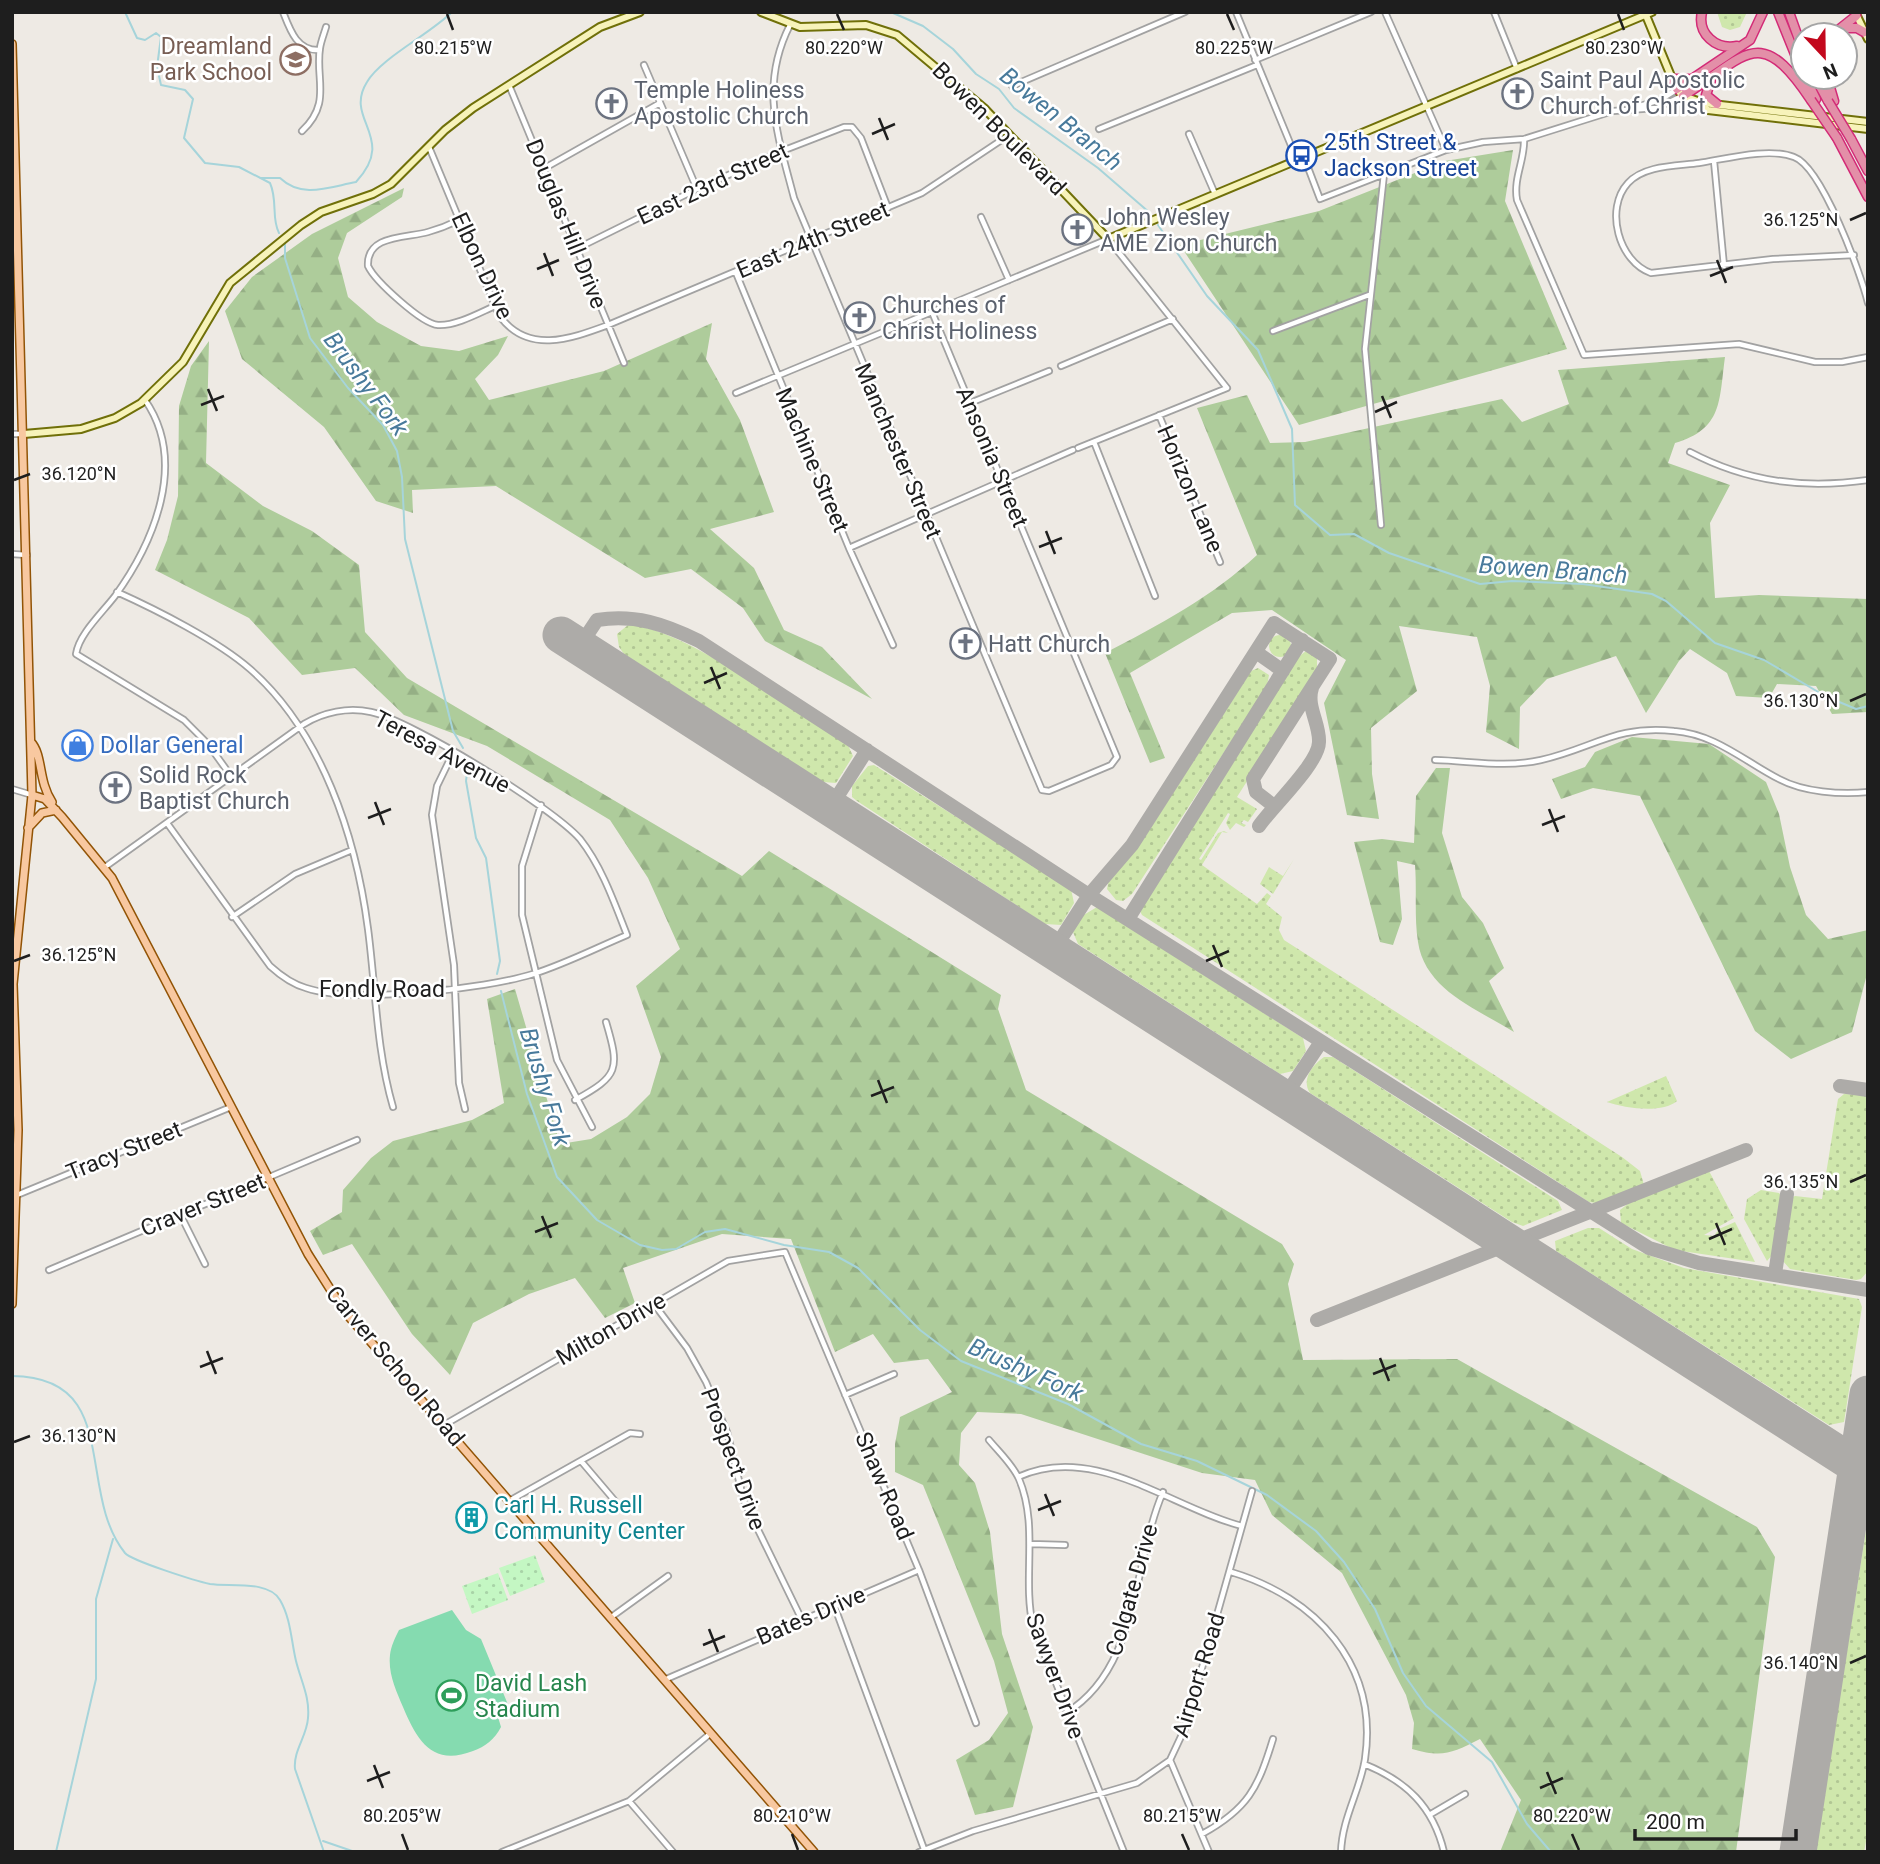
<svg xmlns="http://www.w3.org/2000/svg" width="1880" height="1864" viewBox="0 0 1880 1864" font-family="Roboto,sans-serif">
<defs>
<pattern id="grass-dots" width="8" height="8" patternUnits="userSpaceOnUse" patternTransform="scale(1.75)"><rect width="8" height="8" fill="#cfe7ac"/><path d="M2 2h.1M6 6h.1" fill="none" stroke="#b1c694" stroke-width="1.8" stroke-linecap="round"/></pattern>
<pattern id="forest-firs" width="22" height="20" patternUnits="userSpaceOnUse" patternTransform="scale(1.75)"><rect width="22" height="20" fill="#aecc9b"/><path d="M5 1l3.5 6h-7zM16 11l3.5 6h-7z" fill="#95af85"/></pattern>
<pattern id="park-dots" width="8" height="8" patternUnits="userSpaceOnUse" patternTransform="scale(1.75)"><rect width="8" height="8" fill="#c4f7c3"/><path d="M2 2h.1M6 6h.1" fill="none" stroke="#a8d3a7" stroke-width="1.8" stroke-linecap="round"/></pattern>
</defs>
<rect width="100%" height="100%" fill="#eeeae4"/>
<!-- grass -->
<path fill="url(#grass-dots)" d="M1717 12H1747L1740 27 1730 30 1722 27Z
M628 625C683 626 798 714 848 745L853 756 836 783 823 782 624 654 619 647 617 634Z
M1269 646a11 11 0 1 1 22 0a11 11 0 1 1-22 0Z
M1306 651 1317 657V671L1237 797 1257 809 1248 822 1244 820 1241 823 1246 825 1244 827 1236 823 1230 830 1226 823 1230 814 1228 813 1199 859 1201 860 1218 833 1224 831 1228 833 1222 832 1202 865 1257 904 1267 893 1271 896 1266 904 1282 917 1279 930 1284 940 1622 1157 1640 1171 1644 1185 1641 1189 1602 1204 1589 1202 1142 915 1139 909 1143 896 1293 661Z
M1258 668 1269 675 1267 686 1132 894 1123 901 1116 900 1107 889 1109 879 1146 835 1251 671Z
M874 765 1071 889 1074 903 1061 925 1045 924 857 801 852 797V786L868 766Z
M1294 859 1273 894 1260 884 1269 867 1283 876Z
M1097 907 1303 1038 1306 1051 1293 1071 1280 1074 1078 944 1073 932 1082 916Z
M1324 1057H1333L1558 1201 1562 1210 1523 1226 1512 1222 1310 1093C1301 1080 1312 1065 1324 1057Z
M1666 1076 1677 1101C1662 1114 1624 1108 1607 1102Z
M1844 1094 1868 1095V1271L1861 1279 1856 1280 1790 1269 1782 1260 1791 1198 1795 1196 1822 1199 1838 1099Z
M1709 1171 1734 1218 1704 1235 1714 1236 1719 1229 1735 1222 1755 1262 1675 1250 1621 1223 1620 1210 1629 1203Z
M1761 1190 1779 1193 1782 1197 1773 1254 1767 1261 1744 1219 1747 1199Z
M1588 1228H1599L1632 1249 1684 1268 1859 1299 1862 1307 1844 1422 1829 1425 1556 1251 1555 1241Z
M1868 1518V1831L1864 1852H1815Z"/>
<!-- forest -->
<path fill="url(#forest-firs)" d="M1513 150 1505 201 1567 349 1299 425 1180 245 1319 211 1445 161Z
M404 188 402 197 347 233 338 258 348 297 377 322 421 346 459 351 508 336 498 355 475 379 489 400 604 371 712 323 706 359 740 420 774 512 710 529 754 568 784 630 822 647 872 699 765 641 743 608 691 569 645 578 496 486 412 490 413 513 376 501 324 427 242 359 225 311 252 277 312 234Z
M209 341 206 463 263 506 312 531 359 565 365 632 407 678 742 876 769 851 1001 995 998 1009 1026 1090 1282 1244 1294 1264 1288 1284 1303 1360 1457 1359 1757 1527 1775 1557 1736 1852H1500L1521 1800 1480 1739C1452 1753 1443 1758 1412 1749L1414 1723 1406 1695 1342 1573 1272 1515 1255 1480 1202 1473 1021 1414 977 1412 961 1433 959 1465 975 1483 990 1532 1002 1634 1033 1727 1013 1807 975 1815 956 1760 989 1740 1008 1713 994 1661 923 1485 895 1472V1444L900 1417 952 1392 928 1359 894 1363 873 1334 835 1352 791 1239 722 1234 623 1268 635 1303 605 1318 575 1278 529 1294 473 1323 450 1375 412 1334 352 1244 323 1255 310 1231 342 1212 343 1190 371 1158 393 1141 472 1120 504 1103 487 999 515 989 560 1144 591 1139 627 1117 650 1094 661 1057 636 986 680 949 648 878 610 820 487 746 404 715 355 668 302 675 249 618 155 570 167 540 178 496 179 406 191 366Z
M1725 357C1719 401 1723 429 1675 443L1668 463 1730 485 1710 523 1715 598 1759 595 1868 599V712L1832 714 1816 686 1777 684 1769 698 1736 696 1727 673 1690 649 1679 661 1646 713 1616 656 1547 679 1520 707 1519 749 1486 732 1490 686 1477 637 1399 626 1417 691 1371 728 1372 774 1379 819 1347 815 1324 703 1346 660 1272 610 1232 613 1130 673 1165 758 1150 763 1105 653C1159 625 1212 597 1257 555L1197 408 1247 395 1270 443 1305 442 1502 399 1522 422 1569 404 1558 370Z
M1632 737 1709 744 1766 782 1779 814 1790 867 1806 915 1828 939 1868 930V970L1852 1032 1791 1059 1755 1031 1640 796 1593 788 1561 799 1552 779 1585 767 1595 752Z
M1436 768H1450L1442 833 1462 897 1483 923 1504 968 1489 981 1514 1032C1477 1009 1425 990 1418 942 1414 917 1417 890 1415 865L1397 861 1402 919 1393 945 1380 942 1354 842 1382 839 1414 843 1416 796Z"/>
<!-- park -->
<path fill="url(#park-dots)" d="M535 1555 545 1582 510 1596 499 1568Z
M498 1573 508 1600 472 1614 462 1586Z"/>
<!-- pitch -->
<path fill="#85dbb0" d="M452 1610 466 1630 481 1639 511 1712 498 1717 501 1727C495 1739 485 1747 473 1751 432 1767 417 1740 403 1707 396 1690 388 1674 390 1655 391 1646 395 1638 399 1630Z"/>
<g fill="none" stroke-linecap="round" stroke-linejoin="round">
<!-- stream -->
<path stroke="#a6d4da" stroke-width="2" d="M125 12 137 38 145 40 156 33 161 37 157 67 161 85 185 90 193 99 184 138 205 163 239 167 270 183C278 201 271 218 279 233
M879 12 893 13 923 26 953 49 976 74 999 89 1014 108 1098 168 1150 213
M260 178H280C302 199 329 187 356 182 398 137 343 120 367 82 381 58 430 34 452 12
M1158 225 1207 296 1258 350 1292 429 1295 505 1330 535 1354 534 1389 553 1480 584 1512 581 1583 584 1652 594 1666 601 1715 643 1764 660 1825 696 1856 709 1868 706
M285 244V258L310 338 348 388 383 425 397 451 402 477 405 539 453 731 463 748
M467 773 466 781 476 838 486 858 500 961 497 974
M501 991 527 1094 557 1177 597 1220 640 1245 662 1250 676 1249 705 1232 725 1229 784 1245 829 1252 858 1268 920 1330 961 1361 1068 1404 1141 1444 1197 1461 1267 1495 1316 1531 1344 1562 1375 1609 1403 1673 1426 1706 1492 1762 1527 1824 1551 1852
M12 1376C123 1377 75 1491 125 1553 132 1561 196 1581 210 1584 229 1587 269 1580 280 1600 291 1619 291 1640 296 1661 301 1681 310 1697 308 1718 307 1736 293 1751 295 1769L324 1852
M323 1841 355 1852
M56 1852 96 1679V1599L113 1539"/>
<!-- taxiway -->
<path stroke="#adaba8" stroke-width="14" d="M579 647 597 620C635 614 664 624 699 641L1089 895 1649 1248 1699 1263 1868 1290
M1256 652 1283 671
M830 808 867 750
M1259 826C1272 807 1319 763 1319 742 1320 724 1306 706 1312 688
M1128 919 1302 640
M1053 951 1089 895 1132 845 1274 623 1330 659 1253 779 1256 792 1274 806
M1840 1086 1868 1090
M1283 1099 1321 1042
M1775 1274 1787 1194
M1317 1320 1746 1150
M1819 1442 1843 1449 1868 1447
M1857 1466 1868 1451"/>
<!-- runway -->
<path stroke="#adaba8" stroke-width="37" d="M561 635 1868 1473
M1798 1852 1868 1394"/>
<defs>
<path id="street" d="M283 12C290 30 297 51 319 50
M1236 12 1297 160
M1385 12 1446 150
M1494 12 1517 69
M790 25C759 86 778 136 794 198L1028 757 1042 790 1049 791 1111 765 1117 757 932 312
M1255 60 1371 12
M644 65 697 189
M509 85 624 363
M1012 86 1185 12
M1633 108 1660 100 1676 90
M1099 129 1257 65
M302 131C332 103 315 79 320 48 321 41 324 34 326 27
M1189 134 1215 194
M1524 139C1525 160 1513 178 1517 200L1584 355 1739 344 1815 362H1842L1868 357
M429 147 499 315C527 355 570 339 608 325L922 193 1009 135
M1304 157 1320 199 1446 150 1483 142 1524 139 1613 111 1657 108 1682 96
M1714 161 1724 266
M543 169 660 103
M981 217 1009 280
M459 220C449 225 439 229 428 232 408 238 366 234 368 266 375 281 422 324 438 325 456 326 479 313 495 306
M576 249 697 189 782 151 844 127H852L861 138 888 208
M1854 255 1773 259 1651 273C1619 262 1604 209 1628 183 1644 165 1677 166 1699 163 1725 159 1769 147 1794 157 1822 167 1861 274 1868 303
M736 273 849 548 893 645
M1273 331 1369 295
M1061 366 1173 319
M736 393 1108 239 1227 388 1078 448
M145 400C188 462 154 542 115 596 102 613 79 634 76 654L184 720 208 744 231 776
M970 403 1049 371
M1159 415 1220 562
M12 434H23
M1094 442 1155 596
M1690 452C1747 482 1804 489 1868 480
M1381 525 1365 349 1384 174
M849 548 1073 450
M12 554 27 555
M117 592C157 610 218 641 250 669 322 732 356 837 368 929 376 990 376 1048 393 1107
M453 753 437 786 432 815 454 965 459 1083 465 1109
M1435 760C1472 761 1505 768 1541 760 1594 748 1615 725 1674 731 1715 734 1744 761 1779 779 1803 792 1841 795 1868 792
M12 789 32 795
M541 805 522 866V915L557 1060 592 1127
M105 867 304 724C324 712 348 707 371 712 412 721 552 807 580 839 602 867 614 902 627 935 596 948 565 964 533 974 485 989 353 1004 306 988 292 984 281 976 270 966L167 823
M232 917 295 874 352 850
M575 1100C619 1076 620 1069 606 1022
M17 1195 231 1107
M180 1214 205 1264
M49 1270 357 1140
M654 1304 687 1348 706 1382 727 1432 744 1501 802 1620
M845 1395 894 1374
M444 1425 728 1261 785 1252 919 1570 976 1723
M989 1440C999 1452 1013 1465 1019 1479 1039 1526 1022 1578 1033 1626L1124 1852
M581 1461 615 1501
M1018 1477C1095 1442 1171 1508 1242 1526
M509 1501 630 1433 640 1434
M1031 1544 1065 1545
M1231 1572C1315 1597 1379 1664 1365 1759 1360 1791 1342 1818 1341 1852
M834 1605 924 1849
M610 1618 668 1576
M664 1680 919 1570
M1066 1713C1140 1668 1132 1564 1163 1492
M1170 1760 1209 1852
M1364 1764C1406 1781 1433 1806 1444 1852
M629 1801 673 1852
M1431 1814 1465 1794
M1202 1834C1248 1809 1258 1788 1273 1739
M502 1852 629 1801 711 1733
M919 1852 973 1831 1137 1783 1170 1760 1185 1728 1252 1491"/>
<path id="secondary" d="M761 12 800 27 866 25 897 35 984 108 1108 239 1652 12
M1855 12 1868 39
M1645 13 1673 81
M1680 93 1689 102 1708 110 1868 129
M1684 96 1703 103 1868 122
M24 434 81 429 115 418 141 403 183 362 230 283 301 225 321 212 373 194 391 184 445 130 473 108 600 27 640 12"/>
<path id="primary" d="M12 44 32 795 13 984 18 1130 12 1304
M31 742C43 755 38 781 52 802
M32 795 45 799 62 817 112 878 308 1254 344 1311 814 1852
M28 828 42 813 56 810"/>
<path id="highway" d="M1702 12C1697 34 1716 50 1737 46
M1778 12 1803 74
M1789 12 1803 51
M1842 28H1857L1864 32
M1832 35 1856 16
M1805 77 1816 99
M1815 77 1828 101
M1827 77 1834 101
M1672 79H1689
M1711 80 1706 95 1717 104
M1677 89 1750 40 1763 12
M1683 96C1747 56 1759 22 1811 100
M1837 138 1868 197
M1851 139 1868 171"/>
</defs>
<!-- street casing -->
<use href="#street" stroke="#a2a2a2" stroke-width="8"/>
<!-- secondary casing -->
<use href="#secondary" stroke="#707009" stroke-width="10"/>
<!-- primary casing -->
<use href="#primary" stroke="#925406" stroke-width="10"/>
<!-- highway casing -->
<use href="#highway" stroke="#d32b77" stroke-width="11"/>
<!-- street -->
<use href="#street" stroke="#fff" stroke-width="4.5"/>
<!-- secondary -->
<use href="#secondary" stroke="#f7f3ba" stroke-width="6"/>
<!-- primary -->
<use href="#primary" stroke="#f8c8a0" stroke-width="7"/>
<!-- highway -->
<use href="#highway" stroke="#e38fa8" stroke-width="8"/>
<defs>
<path id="highway-bridge" d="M1811 100 1837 138
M1828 101 1851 139"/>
</defs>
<!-- highway-bridge casing -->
<use href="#highway-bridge" stroke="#d32b77" stroke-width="11" stroke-linecap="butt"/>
<!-- highway-bridge -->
<use href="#highway-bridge" stroke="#e38fa8" stroke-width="8"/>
</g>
<!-- ticks -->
<path fill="none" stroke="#1e1e1e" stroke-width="2.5" d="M447 14 453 30M837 14 844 30M1227 14 1234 30M1618 14 1624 30M879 118 888 140M872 134 895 124M1850 220 1866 213M544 253 553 276M1717 260 1726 283M537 269 559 260M1710 276 1733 267M208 389 217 411M1382 396 1391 418M201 405 224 396M1375 412 1397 402M14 480 30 474M1046 531 1055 554M1039 547 1062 538M711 667 720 689M704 683 727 673M1850 701 1866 694M375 802 384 825M1549 809 1558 832M368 818 391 809M1542 825 1565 816M1213 945 1222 967M14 961 30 955M1206 961 1229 951M878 1080 887 1103M871 1096 894 1087M1850 1182 1866 1175M542 1216 551 1238M1716 1223 1725 1245M535 1232 558 1223M1709 1239 1732 1229M207 1351 216 1374M1380 1358 1389 1381M200 1367 223 1358M1373 1374 1396 1365M14 1442 30 1436M1045 1494 1054 1516M1038 1510 1061 1501M709 1629 718 1652M703 1645 725 1636M1850 1663 1866 1656M374 1765 383 1788M1547 1772 1556 1794M367 1781 390 1772M1540 1788 1563 1778M402 1834 408 1850M792 1834 798 1850M1182 1834 1189 1850M1572 1834 1579 1850"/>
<!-- icons -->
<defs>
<symbol id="school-ring" viewBox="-11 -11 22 22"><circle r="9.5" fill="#fff" stroke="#8d6e63" stroke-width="1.5"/><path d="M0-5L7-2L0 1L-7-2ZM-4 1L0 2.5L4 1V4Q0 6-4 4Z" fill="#8d6e63"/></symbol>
<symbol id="church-ring" viewBox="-11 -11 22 22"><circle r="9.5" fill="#fff" stroke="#6b7280" stroke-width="1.5"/><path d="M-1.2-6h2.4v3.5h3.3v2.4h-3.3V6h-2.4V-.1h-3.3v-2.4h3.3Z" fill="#6b7280"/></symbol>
<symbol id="bus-ring" viewBox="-11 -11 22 22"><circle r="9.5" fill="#fff" stroke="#1a4fb4" stroke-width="1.5"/><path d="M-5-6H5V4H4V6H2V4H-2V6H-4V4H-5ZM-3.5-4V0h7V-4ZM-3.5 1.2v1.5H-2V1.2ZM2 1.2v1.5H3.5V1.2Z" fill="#1a4fb4"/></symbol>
<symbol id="shop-ring" viewBox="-11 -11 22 22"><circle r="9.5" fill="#fff" stroke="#3f7fe0" stroke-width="1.5"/><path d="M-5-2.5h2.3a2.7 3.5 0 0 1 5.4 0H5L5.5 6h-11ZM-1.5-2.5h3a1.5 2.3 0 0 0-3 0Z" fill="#3f7fe0"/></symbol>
<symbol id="building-ring" viewBox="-11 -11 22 22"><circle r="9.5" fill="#fff" stroke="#0f9aa8" stroke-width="1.5"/><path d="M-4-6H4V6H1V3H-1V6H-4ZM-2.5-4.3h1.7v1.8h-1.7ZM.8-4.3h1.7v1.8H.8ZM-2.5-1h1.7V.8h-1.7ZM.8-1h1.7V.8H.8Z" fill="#0f9aa8"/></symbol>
<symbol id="stadium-ring" viewBox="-11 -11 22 22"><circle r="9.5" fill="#fff" stroke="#2e9e5b" stroke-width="1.5"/><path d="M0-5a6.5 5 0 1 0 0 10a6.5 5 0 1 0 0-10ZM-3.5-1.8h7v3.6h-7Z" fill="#2e9e5b"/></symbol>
</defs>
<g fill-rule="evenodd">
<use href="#school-ring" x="278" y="42" width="35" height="35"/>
<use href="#church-ring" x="1500" y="76" width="35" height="35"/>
<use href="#church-ring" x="594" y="86" width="35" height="35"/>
<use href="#bus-ring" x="1284" y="138" width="35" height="35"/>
<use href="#church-ring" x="1060" y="212" width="35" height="35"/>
<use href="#church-ring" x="842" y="300" width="35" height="35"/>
<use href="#church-ring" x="948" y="626" width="35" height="35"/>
<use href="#shop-ring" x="60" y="728" width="35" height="35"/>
<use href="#church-ring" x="98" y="770" width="35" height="35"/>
<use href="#building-ring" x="454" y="1500" width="35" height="35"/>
<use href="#stadium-ring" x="434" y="1678" width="35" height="35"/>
</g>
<g text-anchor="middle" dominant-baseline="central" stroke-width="5" stroke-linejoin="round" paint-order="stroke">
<!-- education labels -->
<g font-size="23" fill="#785e54" stroke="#fff" text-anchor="end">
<text x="272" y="46">Dreamland<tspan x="272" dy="26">Park School</tspan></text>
</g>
<!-- worship labels -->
<g font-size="23" fill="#5b616d" stroke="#fff" text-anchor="start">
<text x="1540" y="80">Saint Paul Apostolic<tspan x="1540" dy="26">Church of Christ</tspan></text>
<text x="634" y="90">Temple Holiness<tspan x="634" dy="26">Apostolic Church</tspan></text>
<text x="1100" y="217">John Wesley<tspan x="1100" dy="26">AME Zion Church</tspan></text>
<text x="882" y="305">Churches of<tspan x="882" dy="26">Christ Holiness</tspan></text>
<text x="988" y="644">Hatt Church</text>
<text x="139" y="775">Solid Rock<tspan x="139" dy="26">Baptist Church</tspan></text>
</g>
<!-- street labels -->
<g font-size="23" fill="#1e1e1e" stroke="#fff">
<text transform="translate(999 129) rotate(45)">Bowen Boulevard</text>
<text transform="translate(713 184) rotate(-25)">East 23rd Street</text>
<text transform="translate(566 224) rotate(68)">Douglas Hill Drive</text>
<text transform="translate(813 240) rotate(-23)">East 24th Street</text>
<text transform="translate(482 266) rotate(65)">Elbon Drive</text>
<text transform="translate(898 451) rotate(67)">Manchester Street</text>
<text transform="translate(992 457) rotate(67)">Ansonia Street</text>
<text transform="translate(812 460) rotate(67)">Machine Street</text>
<text transform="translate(1190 489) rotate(67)">Horizon Lane</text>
<text transform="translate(442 752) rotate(28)">Teresa Avenue</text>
<text x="382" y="989">Fondly Road</text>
<text transform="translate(124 1151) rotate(-22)">Tracy Street</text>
<text transform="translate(203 1205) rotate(-22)">Craver Street</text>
<text transform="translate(611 1329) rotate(-30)">Milton Drive</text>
<text transform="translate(395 1366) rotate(50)">Carver School Road</text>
<text transform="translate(733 1459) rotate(70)">Prospect Drive</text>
<text transform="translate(884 1486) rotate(67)">Shaw Road</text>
<text transform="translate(1132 1590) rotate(-74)">Colgate Drive</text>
<text transform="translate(811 1616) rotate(-23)">Bates Drive</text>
<text transform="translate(1199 1675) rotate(-73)">Airport Road</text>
<text transform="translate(1055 1676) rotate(70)">Sawyer Drive</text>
</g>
<!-- transit labels -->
<g font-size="23" fill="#164399" stroke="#fff" text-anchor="start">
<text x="1324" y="142">25th Street &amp;<tspan x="1324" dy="26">Jackson Street</tspan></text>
</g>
<!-- shop labels -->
<g font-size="23" fill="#366cbe" stroke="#fff" text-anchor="start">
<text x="100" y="745">Dollar General</text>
</g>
<!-- culture labels -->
<g font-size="23" fill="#0d838f" stroke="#fff" text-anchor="start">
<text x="494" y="1505">Carl H. Russell<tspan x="494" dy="26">Community Center</tspan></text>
</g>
<!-- leisure labels -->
<g font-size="23" fill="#27864d" stroke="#fff" text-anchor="start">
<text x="475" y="1683">David Lash<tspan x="475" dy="26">Stadium</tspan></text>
</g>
<!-- water labels -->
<g font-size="24" font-style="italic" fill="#487a9b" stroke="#fff">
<text transform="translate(1061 119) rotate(39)">Bowen Branch</text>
<text transform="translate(366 384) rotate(53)">Brushy Fork</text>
<text transform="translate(1553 570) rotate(4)">Bowen Branch</text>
<text transform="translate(545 1087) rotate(73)">Brushy Fork</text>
<text transform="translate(1026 1370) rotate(24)">Brushy Fork</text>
</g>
</g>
<g font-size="18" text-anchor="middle" fill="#1e1e1e" stroke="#fff" stroke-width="5" stroke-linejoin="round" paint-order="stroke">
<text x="453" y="54">80.215°W</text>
<text x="844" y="54">80.220°W</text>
<text x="1234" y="54">80.225°W</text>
<text x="1624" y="54">80.230°W</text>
<text x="1801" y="226">36.125°N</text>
<text x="79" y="480">36.120°N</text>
<text x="1801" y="707">36.130°N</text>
<text x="79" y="961">36.125°N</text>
<text x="1801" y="1188">36.135°N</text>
<text x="79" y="1442">36.130°N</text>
<text x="1801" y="1669">36.140°N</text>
<text x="402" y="1822">80.205°W</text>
<text x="792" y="1822">80.210°W</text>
<text x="1182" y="1822">80.215°W</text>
<text x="1572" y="1822">80.220°W</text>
</g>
<!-- border -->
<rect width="1880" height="1864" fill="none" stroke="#1e1e1e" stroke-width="28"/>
<!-- north arrow -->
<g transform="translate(1824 56) rotate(158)"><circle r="33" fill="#ffffff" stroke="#a5a5a5" stroke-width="2"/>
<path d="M0-5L12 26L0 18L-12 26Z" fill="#c3081d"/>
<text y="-10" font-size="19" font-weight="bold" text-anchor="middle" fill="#1e1e1e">N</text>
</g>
<!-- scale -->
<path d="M1635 1829v10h161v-10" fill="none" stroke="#1e1e1e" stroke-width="3.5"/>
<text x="1646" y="1829" font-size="21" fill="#1e1e1e" stroke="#ffffff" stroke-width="5" paint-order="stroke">200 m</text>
</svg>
